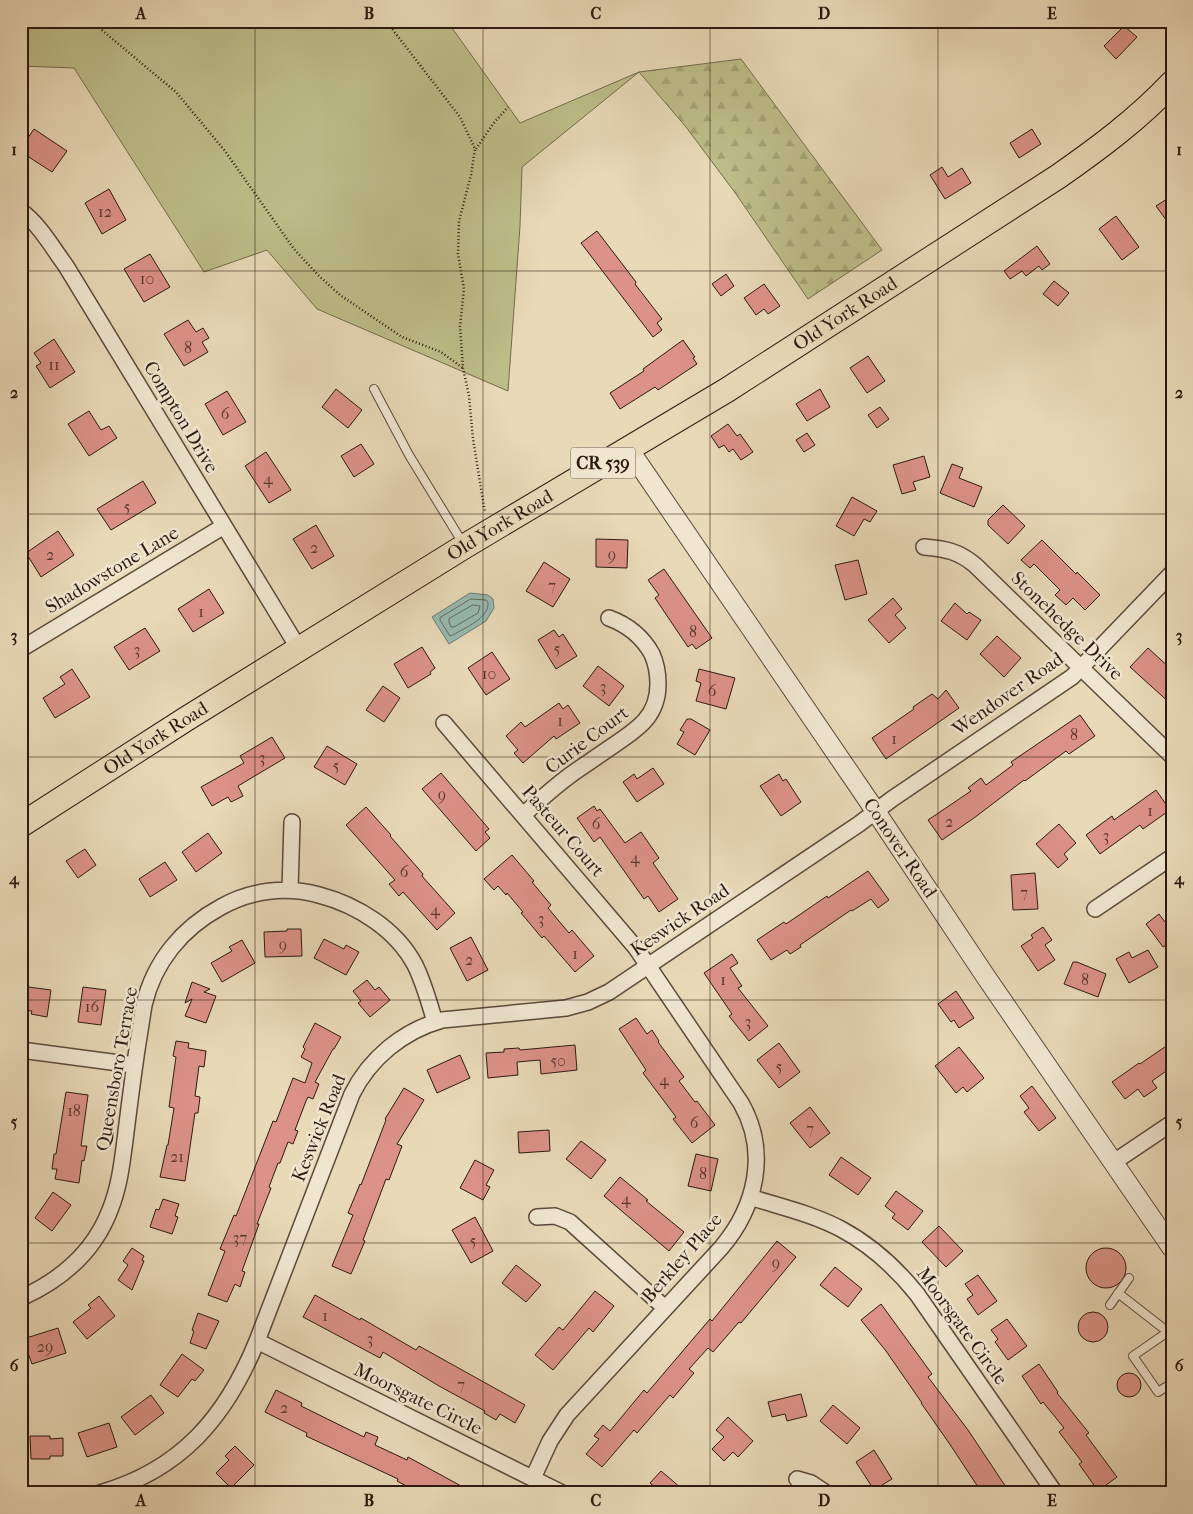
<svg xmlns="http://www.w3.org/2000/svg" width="1193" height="1514" viewBox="0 0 1193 1514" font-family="'IM FELL French Canon',serif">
<defs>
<pattern id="forest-firs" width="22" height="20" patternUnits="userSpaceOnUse" patternTransform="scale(1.25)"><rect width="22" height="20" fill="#bdbd89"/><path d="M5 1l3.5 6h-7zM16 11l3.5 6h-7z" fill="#a3a275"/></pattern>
</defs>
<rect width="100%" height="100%" fill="#e8d9b7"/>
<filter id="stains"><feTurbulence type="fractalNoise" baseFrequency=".004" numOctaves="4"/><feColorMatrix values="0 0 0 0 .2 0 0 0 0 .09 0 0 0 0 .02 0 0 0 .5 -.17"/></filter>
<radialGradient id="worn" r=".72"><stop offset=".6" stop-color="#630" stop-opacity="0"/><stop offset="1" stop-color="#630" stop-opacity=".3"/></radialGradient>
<!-- green -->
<path fill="#bdbd89" stroke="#756b4d" d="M21 21H447L520 123 639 72 522 167 520 226 508 391 317 309 267 250 204 272 74 68 21 66Z"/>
<!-- forest -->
<path fill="url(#forest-firs)" stroke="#756b4d" d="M741 59 882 250 808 299 736 194 686 127 639 72Z"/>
<!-- water -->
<path fill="#97bab2" stroke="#6d7a72" d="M470 593 488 595 493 599 494 608 486 621 449 644 432 617Z"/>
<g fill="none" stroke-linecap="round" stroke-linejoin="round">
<!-- shore -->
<path stroke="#626a62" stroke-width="1" d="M471 599 486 600 488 602C490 618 464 628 453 635L450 636 440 620V618Z
M473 605 480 606 478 613 454 627H451L449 622V619Z"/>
</g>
<!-- building -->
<path fill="#dc9287" stroke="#2d1911" d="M1124 26 1137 37 1116 59 1104 46Z
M34 129 67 151 52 172 21 152V148Z
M1032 129 1041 144 1019 158 1010 143Z
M942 167 948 177 962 168 971 183 945 199 930 175Z
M109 189 126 220 102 234 85 203Z
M1167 199 1172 206V228L1156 206Z
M1116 216 1139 247 1122 260 1099 229Z
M597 231 636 282 635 284 662 319 657 323 662 330 653 337 581 243Z
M1037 246 1050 264 1042 270 1039 266 1026 276 1022 271 1010 279 1004 271Z
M150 254 170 287 144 302 124 269Z
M726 274 734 286 721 296 712 284Z
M1054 281 1069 293 1058 306 1043 294Z
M764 284 780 306 768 314 764 309 756 315 744 298Z
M188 320 196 332 203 328 209 338 202 342 208 352 184 366 164 334Z
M54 339 75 372 50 388 36 366 41 363 34 353Z
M683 340 695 357 693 358 697 364 658 390 655 387 620 409 610 393 644 371 643 369Z
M868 356 885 381 867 393 850 368Z
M336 389 362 410 348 428 322 407Z
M820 389 830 407 807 421 796 404Z
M227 391 246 422 223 435 205 404Z
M880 407 889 419 877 428 868 415Z
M89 411 101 430 109 426 117 438 89 456 68 424Z
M728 424 737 436 740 434 753 452 741 460 733 449 729 452 724 445 719 448 711 436Z
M807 433 815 445 804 452 796 440Z
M361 444 374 464 354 477 341 456Z
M266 452 291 490 269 503 245 466Z
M924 456 930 477 913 482 916 490 902 494 893 465Z
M952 464 963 468 959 478 982 487 974 507 940 493Z
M143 481 156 503 111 530 97 509Z
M852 497 877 511 870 522 864 519 854 536 836 526Z
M1003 505 1025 526 1008 544 988 525V520Z
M316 525 334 556 312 569 293 539Z
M58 531 74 555 41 577 26 553Z
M596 539 628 540 627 568 596 567Z
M1042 540 1076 574 1077 572 1100 595 1085 610 1073 598 1066 605 1055 595 1060 590 1034 564 1030 568 1021 560Z
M858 560 867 594 845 600 835 565Z
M544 562 570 579 553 607 526 591Z
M664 569 712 638 696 649 692 644 688 647 655 598 659 595 648 580Z
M209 589 224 613 193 632 178 609Z
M893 598 902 609 895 615 906 628 889 643 868 620Z
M955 603 967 614 969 612 981 620 967 640 941 621Z
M145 628 160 651 129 670 114 647Z
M554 630 559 637 563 634 577 656 556 669 538 640Z
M997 636 1021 658 1004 677 980 654Z
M422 647 435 668 430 672 431 674 408 688 394 664Z
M1148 648 1172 670V705L1130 667Z
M492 652 510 679 486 695 468 668Z
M598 666 624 686 609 706 583 686Z
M72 669 90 697 55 718 43 698 65 684 60 677Z
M699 669 735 678 726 709 696 701 701 683 696 681Z
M383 686 400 698 384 722 366 710Z
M946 690 959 708 886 759 872 738 914 709 913 707 932 694 938 699Z
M559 703 563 709 568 705 580 723 556 739 554 736 523 763 514 753 518 750 506 736 521 722 525 727Z
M1080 715 1095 736 1069 754 1066 751 1025 781 1024 780 974 818 942 840 928 820 971 791 968 788 981 778 986 785 1013 765 1011 762Z
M687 719H691L710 730 695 755 677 744 684 732 680 730Z
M272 737 285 758 238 786 243 796 231 802 228 797 212 806 201 787 244 763 240 756Z
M327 746 357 764 345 785 314 767Z
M653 768 664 784 637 802 623 782 634 774 637 779Z
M441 773 489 829 485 832 490 838 476 851 422 789Z
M779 774 783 781 786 779 801 802 781 816 760 786Z
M1156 790 1170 810 1143 829 1140 825 1100 854 1086 835 1112 816 1114 820Z
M594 806 597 811 600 809 625 843 641 832 659 858 653 863 678 899 659 912 648 896 644 899 600 837 594 842 577 818Z
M366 807 391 835 390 836 423 874 422 876 455 913 437 930 403 892 399 896 389 884 395 880 346 825Z
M1059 824 1076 843 1064 854 1068 859 1058 868 1036 844Z
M208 833 222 853 196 872 182 852Z
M85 849 96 865 78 878 66 861Z
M512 855 534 881 532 882 551 905 548 908 569 933 572 930 594 956 575 972 544 936 542 938 521 913 523 912 507 893 506 895 498 886 494 890 484 879Z
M165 862 177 880 150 897 139 879Z
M868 871 889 900 878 908 871 899 852 911 851 910 800 945 801 947 790 954 787 950 771 960 757 940 784 922 786 924 827 896 828 898Z
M1035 873 1038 909 1013 910 1011 875Z
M1159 914 1165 922 1172 917V941L1163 947 1146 924Z
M1043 927 1052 940 1045 945 1055 960 1038 971 1021 946 1033 938 1031 935Z
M287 929H301L302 956 265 957 264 932 287 931Z
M471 937 488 970 467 981 450 948Z
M324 939 344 949 346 945 359 952 346 975 314 958Z
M242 940 255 963 222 982 211 963 232 951 229 947Z
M1148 950 1158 967 1129 983 1116 959 1129 952 1132 958Z
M732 954 738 963 730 968 742 986 738 988 768 1026 749 1041 729 1016 732 1014 704 973Z
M1073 962H1077L1106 974 1098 997 1064 984Z
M367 980 375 990 379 987 390 1000 370 1017 358 1003 361 1001 353 991Z
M192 982 210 989 204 992 216 996 206 1023 185 1016 192 999 185 1003Z
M21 986 51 990 47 1017 31 1014 32 1011 21 1010Z
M83 987 106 990 101 1025 78 1022Z
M956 991 974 1018 959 1028 954 1020 951 1022 938 1004Z
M636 1018 647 1034 652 1030 659 1041 658 1042 684 1077 679 1081 695 1102 697 1101 715 1125 692 1143 673 1119 676 1117 643 1073 646 1070 619 1029Z
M315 1023 341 1037 334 1049H333L315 1082 319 1084 313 1099 308 1097 306 1101 295 1130 298 1131 293 1144 288 1142 280 1163H278L269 1187 271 1188 257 1224H259L242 1271 245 1272 240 1287 235 1284 227 1302 208 1295 225 1251 220 1249 234 1215 236 1216 273 1121 276 1122 293 1078 305 1083 312 1063 301 1057 305 1049 303 1047Z
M176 1041 189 1043 188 1048 206 1051 204 1067 199 1066 195 1096 200 1097 198 1113H195L185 1181 160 1177 167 1145H168L174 1108 169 1107 176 1057 173 1056Z
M1172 1042V1067L1152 1081 1157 1088 1144 1097 1138 1089 1125 1099 1112 1082 1139 1063 1140 1064Z
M779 1043 800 1072 779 1088 757 1060Z
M575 1045 577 1070 541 1074 540 1060 517 1062 518 1075 488 1078 486 1053 504 1052V1049L519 1048 520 1050Z
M959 1047 984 1078 967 1092 963 1087 956 1093 935 1066Z
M460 1055 470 1078 437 1093 427 1070Z
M1032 1086 1056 1118 1039 1131 1024 1112 1029 1108 1020 1096Z
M404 1088 424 1100 397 1144 402 1146 389 1180 386 1179 363 1240 365 1241 351 1274 332 1266 353 1215 348 1213 360 1184 361 1185 386 1120 385 1119Z
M66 1092 88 1095 81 1146H87L84 1161 82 1160 79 1183 55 1179 57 1169H52L54 1154H56Z
M810 1107 830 1133 810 1148 790 1123Z
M549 1130 550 1151 519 1153 518 1132Z
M581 1141 606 1160 591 1179 566 1159Z
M696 1154 718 1159 711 1191 688 1186Z
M841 1157 871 1178 858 1195 829 1175Z
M475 1160 494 1170 486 1185 490 1187 483 1200 460 1188Z
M620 1177 648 1200 646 1201 684 1232 669 1251 604 1196Z
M896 1191 923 1211 908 1230 892 1218 895 1214 885 1206Z
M53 1192 71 1205 52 1231 35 1218Z
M163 1199 179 1204 175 1216 178 1217 172 1234 150 1227 156 1209 159 1210Z
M475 1217 493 1251 471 1263 452 1230Z
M939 1226 963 1251 946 1267 922 1242Z
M777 1241 796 1257 741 1323 739 1322 713 1352 708 1348 689 1369 694 1373 673 1398 670 1395 637 1433 634 1430 602 1467 586 1454 599 1439 594 1436 603 1425 610 1431 644 1390 647 1393 710 1319 712 1321Z
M1086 1268a20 20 0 1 1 40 0a20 20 0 1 1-40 0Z
M132 1248 144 1256 142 1260 144 1261 132 1290 118 1280 128 1265 123 1261Z
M516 1265 541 1285 526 1302 502 1283Z
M835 1267 862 1289 848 1307 820 1285Z
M978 1275 997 1301 978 1315 967 1299 973 1295 965 1284Z
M595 1291 614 1306 593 1332 589 1328 553 1370 535 1355 559 1327 563 1330Z
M315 1295 360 1320 361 1318 416 1350 419 1346 525 1405 515 1423 500 1414 496 1420 484 1413 485 1411 439 1386 383 1352 380 1358 303 1317Z
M99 1296 115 1316 87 1339 73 1322 91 1308 88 1305Z
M881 1304 932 1374 928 1377 968 1430 1010 1493H982L949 1443 921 1403H922L886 1351 861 1320Z
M1078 1327a15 15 0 1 1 30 0a15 15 0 1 1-30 0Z
M198 1313 219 1321 206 1349 190 1343 194 1331 192 1330Z
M1007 1319 1027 1346 1008 1360 995 1342 998 1339 991 1330Z
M58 1328 66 1353 32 1364 23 1339Z
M182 1354 204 1370 195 1381 192 1379 178 1397 160 1385Z
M1039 1364 1058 1392 1057 1393 1089 1433 1086 1435 1117 1477 1098 1491 1079 1464 1082 1462 1059 1432 1064 1428 1043 1402 1041 1404 1022 1376Z
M1117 1385a12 12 0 1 1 24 0a12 12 0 1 1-24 0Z
M276 1390 302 1403 301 1406 364 1437 366 1432 378 1437 375 1445 407 1460 408 1457 474 1493H419L397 1481 398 1479 306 1436 307 1433 265 1412Z
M801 1394 807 1416 787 1421 785 1414 772 1417 768 1402Z
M151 1395 164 1413 135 1435 121 1417Z
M833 1405 860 1428 847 1444 820 1421Z
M728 1417 753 1441 738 1457 733 1452 724 1461 712 1449 724 1437 716 1430Z
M109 1423 117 1447 87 1457 78 1433Z
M30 1436H50V1439L63 1438V1456H50V1459H31Z
M235 1446 254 1465 231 1488 216 1473 229 1460 225 1456Z
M874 1450 892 1479 874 1490 856 1462Z
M661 1471 687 1493H662L650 1483Z"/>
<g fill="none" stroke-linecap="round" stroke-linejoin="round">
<defs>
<path id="service" d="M374 389 409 455 464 545
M1118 1293 1168 1332
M1110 1305 1129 1278
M1172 1329 1133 1356 1158 1392 1172 1383"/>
<path id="minor" d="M21 211C40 225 52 247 66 266L299 649
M924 547C946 549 958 551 975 565L1172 756
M21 649 224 526
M444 723 636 948 741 1103C769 1152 756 1207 721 1248L567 1415 550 1441 533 1478
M523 815C540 800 557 784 576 771 589 762 601 754 614 745 638 729 658 716 658 684 658 673 656 663 652 654 642 636 628 625 609 618
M290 890 292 822
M1095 909 1172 857
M21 1050 134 1065
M1114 1162 1172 1123
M750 1197C781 1207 813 1214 841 1229 871 1245 896 1268 917 1294L1055 1493
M537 1217 555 1216 570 1222 665 1308
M21 1298C61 1280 94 1252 110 1210 119 1188 122 1164 125 1140 129 1108 133 1075 138 1043 140 1030 142 1017 144 1005 154 962 182 928 221 907 251 890 286 886 319 895 357 905 396 929 415 965 424 983 429 1002 435 1022
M257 1341 562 1493
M797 1479 811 1483 826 1493
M100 1493C181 1470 226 1417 257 1341L352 1094C370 1058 403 1031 442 1020L566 1008 588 1002 609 992 859 824 892 799 1072 677 1172 573"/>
<path id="tertiary" d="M628 448 868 800 986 977 1172 1248"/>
<g id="primary">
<path id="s1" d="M21 825 186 719 465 546 727 390 1059 176C1099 148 1138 119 1172 83"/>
</g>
</defs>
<!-- service casing -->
<use href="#service" stroke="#5c493a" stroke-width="10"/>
<!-- minor casing -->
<use href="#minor" stroke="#5c493a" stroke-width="18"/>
<!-- tertiary casing -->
<use href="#tertiary" stroke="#5c493a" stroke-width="21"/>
<!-- primary casing -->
<use href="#primary" stroke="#2d1911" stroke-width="26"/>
<!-- path -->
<path stroke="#2d1911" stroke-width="2.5" stroke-dasharray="1 2.5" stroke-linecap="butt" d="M91 21 176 92 225 151 294 249 318 275 340 295 402 337 441 352 463 368
M386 21 460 117 475 149 471 175 459 221 458 254 464 289 460 326 463 368 469 396 473 439 485 513
M476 149 493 124 508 107"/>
<!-- service -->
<use href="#service" stroke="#f0e6d0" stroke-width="8"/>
<!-- minor -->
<use href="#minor" stroke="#f0e6d0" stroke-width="15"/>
<!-- tertiary -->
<use href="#tertiary" stroke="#f0e6d0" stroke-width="19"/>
<!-- primary -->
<use href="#primary" stroke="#e8d9b7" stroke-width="24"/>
</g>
<!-- grid -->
<path fill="none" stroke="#2d1911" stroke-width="1" stroke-opacity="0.55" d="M255 21V1493M483 21V1493M710 21V1493M938 21V1493M21 271H1172M21 514H1172M21 757H1172M21 1000H1172M21 1243H1172"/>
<g text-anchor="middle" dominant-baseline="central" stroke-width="5" stroke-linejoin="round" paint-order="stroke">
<!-- number labels -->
<g font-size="16" fill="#59372e">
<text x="105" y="211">12</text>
<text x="147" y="278">10</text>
<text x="188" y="347">8</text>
<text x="54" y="364">11</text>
<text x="225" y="413">6</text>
<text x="268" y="478">4</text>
<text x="127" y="506">5</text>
<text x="314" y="547">2</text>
<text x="50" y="554">2</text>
<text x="612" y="554">9</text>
<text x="552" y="585">7</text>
<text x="201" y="611">1</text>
<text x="693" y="631">8</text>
<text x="557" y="648">5</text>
<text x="137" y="649">3</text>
<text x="489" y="673">10</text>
<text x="603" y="686">3</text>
<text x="712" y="690">6</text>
<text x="560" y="720">1</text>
<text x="1074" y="734">8</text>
<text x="894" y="738">1</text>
<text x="262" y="757">3</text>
<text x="336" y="765">5</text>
<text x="442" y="794">9</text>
<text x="1150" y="810">1</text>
<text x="949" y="821">2</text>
<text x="596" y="823">6</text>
<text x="1106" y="835">3</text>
<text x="635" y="857">4</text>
<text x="404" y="871">6</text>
<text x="1024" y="892">7</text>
<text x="435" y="909">4</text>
<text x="541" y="918">3</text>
<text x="283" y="944">9</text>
<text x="575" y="953">1</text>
<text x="469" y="959">2</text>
<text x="723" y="979">1</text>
<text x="1085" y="979">8</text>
<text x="92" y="1006">16</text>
<text x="748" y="1021">3</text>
<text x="558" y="1060">50</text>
<text x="779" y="1066">5</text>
<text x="664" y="1079">4</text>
<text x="74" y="1110">18</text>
<text x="694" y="1122">6</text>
<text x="810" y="1128">7</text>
<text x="177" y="1156">21</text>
<text x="703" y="1173">8</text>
<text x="626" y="1198">4</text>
<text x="240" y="1237">37</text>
<text x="473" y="1240">5</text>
<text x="776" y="1262">9</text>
<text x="325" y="1315">1</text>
<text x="370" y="1338">3</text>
<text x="45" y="1346">29</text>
<text x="461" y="1384">7</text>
<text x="284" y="1407">2</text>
</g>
<!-- shield labels -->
<rect fill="#f0e6d0" stroke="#68564a" stroke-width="1" x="570.5" y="447.5" width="65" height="31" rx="4"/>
<g font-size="18" font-weight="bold" fill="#2d1911">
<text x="603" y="463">CR 539</text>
</g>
<!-- street labels -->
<g font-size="19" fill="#2d1911" stroke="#f0e6d0">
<text stroke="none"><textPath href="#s1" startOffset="970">Old York Road</textPath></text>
<text transform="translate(181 417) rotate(59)">Compton Drive</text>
<text stroke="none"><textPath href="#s1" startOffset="565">Old York Road</textPath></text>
<text transform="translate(112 570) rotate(-31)">Shadowstone Lane</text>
<text transform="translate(1067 626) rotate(44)">Stonehedge Drive</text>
<text transform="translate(1008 694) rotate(-35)">Wendover Road</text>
<text stroke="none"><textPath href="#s1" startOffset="160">Old York Road</textPath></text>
<text transform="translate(587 740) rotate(-37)">Curie Court</text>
<text transform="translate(563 831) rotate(49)">Pasteur Court</text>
<text transform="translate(900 848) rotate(56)">Conover Road</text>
<text transform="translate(680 920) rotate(-34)">Keswick Road</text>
<text transform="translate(117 1069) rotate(-80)">Queensboro Terrace</text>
<text transform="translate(319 1128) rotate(-68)">Keswick Road</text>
<text transform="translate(682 1258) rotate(-49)">Berkley Place</text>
<text transform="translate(962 1326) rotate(54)">Moorsgate Circle</text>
<text transform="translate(418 1399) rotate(26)">Moorsgate Circle</text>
</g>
</g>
<!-- margin -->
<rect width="1193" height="1514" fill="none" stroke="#e8d9b7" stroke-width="55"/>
<rect x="28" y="28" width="1138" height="1458" fill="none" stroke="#2d1911" stroke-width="2"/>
<g font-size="16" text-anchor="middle" font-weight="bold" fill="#2d1911">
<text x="141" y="19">A</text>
<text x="369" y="19">B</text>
<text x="596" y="19">C</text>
<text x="824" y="19">D</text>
<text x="1052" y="19">E</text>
<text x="14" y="155">1</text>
<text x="1179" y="155">1</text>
<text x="14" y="398">2</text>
<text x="1179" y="398">2</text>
<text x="14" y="641">3</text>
<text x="1179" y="641">3</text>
<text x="14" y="884">4</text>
<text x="1179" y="884">4</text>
<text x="14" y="1127">5</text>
<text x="1179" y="1127">5</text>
<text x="14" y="1371">6</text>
<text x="1179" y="1371">6</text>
<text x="141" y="1506">A</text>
<text x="369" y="1506">B</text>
<text x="596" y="1506">C</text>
<text x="824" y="1506">D</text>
<text x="1052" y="1506">E</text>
</g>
<rect width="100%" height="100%" filter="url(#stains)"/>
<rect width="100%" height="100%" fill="url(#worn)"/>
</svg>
